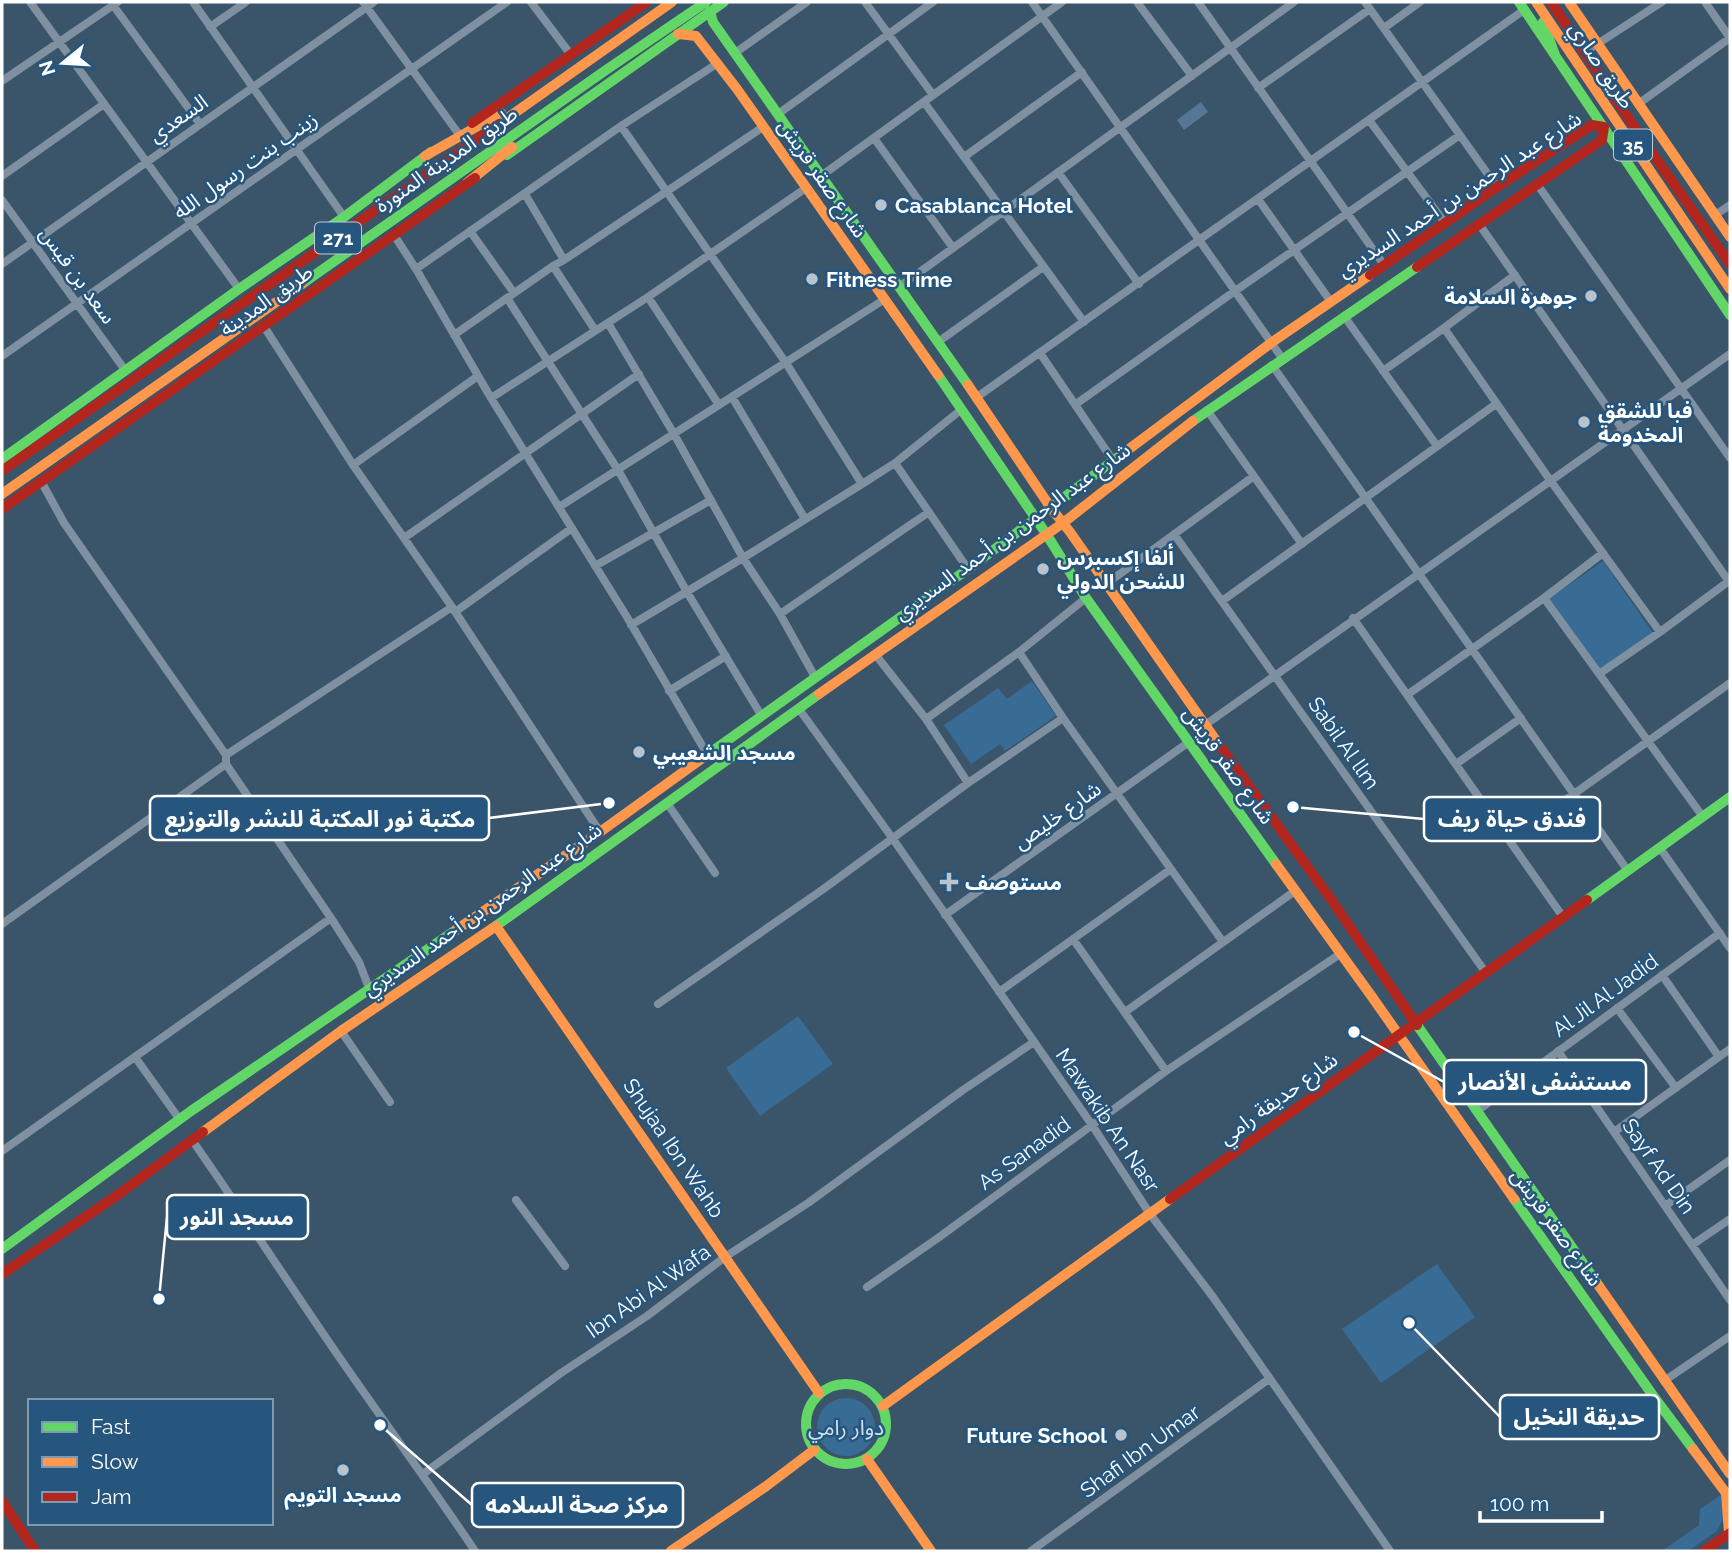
<svg xmlns="http://www.w3.org/2000/svg" width="1732" height="1553" viewBox="0 0 1732 1553" font-family="Raleway,'Noto Sans Arabic',sans-serif">
<rect width="100%" height="100%" fill="#3a546a"/>
<!-- green -->
<path fill="#396c95" d="M1603 561 1653 633 1600 671 1549 599Z
M1032 681 1056 716 1005 751 1000 744 971 764 944 725 998 688 1007 699Z
M798 1016 833 1064 760 1116 726 1068Z
M1437 1264 1475 1317 1381 1383 1342 1329Z
M817 1427a29 29 0 1 1 58 0a29 29 0 1 1-58 0Z
M1722 1494 1724 1517 1717 1531 1688 1551H1662L1699 1525 1700 1509Z"/>
<!-- water -->
<path fill="#567793" d="M1201 102 1208 112 1184 130 1177 120Z"/>
<g fill="none" stroke-linecap="round" stroke-linejoin="round">
<!-- street -->
<path stroke="#7f90a0" stroke-width="8" d="M30 2 239 289
M193 2 344 217
M363 2 458 133
M531 2 571 55
M865 2 933 95
M1032 2 1282 358
M1137 2 1192 76
M1198 2 1384 265
M1365 2 1497 187
M1705 2 1730 38
M113 5 200 124
M210 27 246 2
M1384 28 1420 2
M1585 52 1662 2
M735 53 807 2
M2 81 118 2
M1258 88 1370 9
M924 102 1084 322
M1638 104 1730 38
M778 114 933 2
M1369 120 1445 223
M621 126 786 363 862 484
M874 138 953 248
M964 157 1082 72
M1058 172 1139 284
M2 176 104 104
M821 176 1062 2
M1537 184 1730 458
M525 194 564 260
M1258 199 1331 302
M2 200 125 370
M1715 215 1730 205
M1479 224 1730 583
M470 231 514 293
M394 235 416 269 491 398 627 617 707 754
M2 264 374 2
M553 266 595 330
M416 269 621 126 718 63
M899 287 1294 2
M648 297 719 405
M507 298 618 470 687 592 761 715
M1344 316 1437 446
M608 323 674 434 743 558 780 614 815 677
M263 325 353 465 452 607 510 695 600 832
M1444 328 1550 480 1660 632
M454 335 553 266 564 260 763 127
M938 342 1043 267
M1040 353 1114 462
M2 356 507 2
M1272 365 1628 871
M1383 371 1444 328 1515 275
M732 397 805 519
M977 397 1524 10
M491 398 648 297 806 188
M1076 404 1235 291 1460 135
M1207 410 1302 544
M895 463 968 569
M353 465 478 376
M41 481 64 523 226 755V764L331 918 359 962 369 988
M559 507 885 299
M1174 534 1486 973
M404 538 639 374
M595 566 711 500
M1106 584 1254 476
M1544 598 1703 817
M1222 601 1496 404
M455 612 572 528
M780 614 929 512
M1353 618 1563 917
M631 625 743 558 862 484 895 463 962 409
M1019 652 1063 718 1223 942
M875 654 926 719 968 783
M1599 674 1660 632 1729 581
M669 691 726 656
M1407 695 1544 598 1603 553
M799 709 893 839 1092 1125 1150 1214 1213 1297 1390 1551
M926 719 1019 652 1086 598
M1205 725 1730 354
M226 755 452 607
M1456 764 1521 718
M667 803 715 873
M1509 840 1730 683
M1660 848 1730 948
M945 915 1189 742
M2 924 226 764
M1073 939 1166 1071
M1662 975 1719 1057
M999 992 1171 869
M658 1004 822 890 968 783 1063 718
M1617 1008 1676 1088
M1125 1012 1295 891
M341 1031 390 1102
M1558 1051 1730 1300
M135 1057 180 1120
M1477 1111 1720 933
M1614 1132 1730 1049
M192 1140C241 1210 287 1281 335 1351 381 1418 430 1484 475 1551
M2 1151 331 918
M516 1200 565 1266
M1665 1206 1730 1160
M1692 1245 1730 1219
M867 1287 938 1238 1166 1071 1340 954
M1664 1381 1730 1336
M423 1474 561 1373 647 1316 725 1257 808 1203 963 1090 1034 1042
M1031 1551 1269 1379"/>
<!-- fast -->
<path stroke="#63d668" stroke-width="10" d="M1519 2 1730 315
M710 11 713 22 968 385
M1543 22 1555 55
M507 155 724 2
M302 284 606 70 706 2
M938 375 1047 535 1086 598 1276 864
M1193 421 1417 267
M2 459 239 289 344 217 431 152
M704 757 968 569 1121 455
M1587 900 1730 797
M493 928 819 694
M1417 1025 1599 1286
M1514 1199 1654 1397 1693 1449
M2 1249 191 1111 456 930
M806 1424a40 40 0 1 1 80 0a40 40 0 1 1-80 0Z"/>
<!-- slow -->
<path stroke="#ff974d" stroke-width="10" d="M1536 2 1730 289
M1569 2 1730 237
M678 34 696 36 737 89 938 375
M499 124 672 2
M425 156 501 113
M467 183 512 147
M968 385 1051 508 1070 532 1220 746
M1121 455 1271 343 1370 275
M2 494 302 284
M819 694 1063 523 1193 421
M1276 864 1370 994 1514 1199
M496 926 819 1393
M456 930 600 832 704 757
M203 1132 341 1031 493 928
M1599 1286 1730 1474
M883 1406 1170 1199
M1693 1449 1726 1493 1729 1533
M867 1459 931 1551
M671 1551 765 1487 814 1450"/>
<!-- jam -->
<path stroke="#b3261e" stroke-width="10" d="M1551 2 1637 131 1730 264
M472 123 647 2
M1370 275 1497 187 1592 125 1604 127 1602 140 1417 267
M2 471 499 124
M2 509 475 178
M1220 746 1330 898 1417 1025
M1170 1199 1587 900
M2 1274 119 1194 203 1132
M2 1501 35 1551
M1704 1551 1730 1533"/>
</g>
<!-- markers -->
<g fill="#bac3cb" stroke="#26567e" stroke-width="2.5">
<circle cx="881" cy="205" r="7"/>
<circle cx="812" cy="279" r="7"/>
<circle cx="1591" cy="296" r="7"/>
<circle cx="1584" cy="422" r="7"/>
<circle cx="1043" cy="569" r="7"/>
<circle cx="639" cy="752" r="7"/>
<path d="M945.5 871.5h7v7h7v7h-7v7h-7v-7h-7v-7h7z"/>
<circle cx="1121" cy="1435" r="7"/>
<circle cx="343" cy="1470" r="7"/>
</g>
<g text-anchor="middle" dominant-baseline="central" stroke-width="5" stroke-linejoin="round" paint-order="stroke">
<!-- shield labels -->
<g fill="#26567e" stroke="#beccd8" stroke-width="2">
<rect x="1614" y="129.5" width="38" height="31" rx="5"/>
<rect x="315" y="222.5" width="46" height="31" rx="5"/>
</g>
<g font-size="19" font-weight="bold" fill="#fff">
<text x="1633" y="145">35</text>
<text x="338" y="238">271</text>
</g>
<!-- street labels -->
<g font-size="21" fill="#fff" stroke="#26567e">
<text transform="translate(1602 65) rotate(56)">طريق صاري</text>
<text transform="translate(178 118) rotate(-35)">السعدي</text>
<text transform="translate(446 159) rotate(-35)">طريق المدينة المنورة</text>
<text transform="translate(245 165) rotate(-35)">زينب بنت رسول الله</text>
<text transform="translate(823 178) rotate(55)">شارع صقر قريش</text>
<text transform="translate(1459 194) rotate(-33)">شارع عبد الرحمن بن أحمد السديري</text>
<text transform="translate(78 275) rotate(54)">سعد بن قيس</text>
<text transform="translate(266 300) rotate(-35)">طريق المدينة</text>
<text transform="translate(1012 531) rotate(-36)">شارع عبد الرحمن بن أحمد السديري</text>
<text transform="translate(1344 743) rotate(55)">Sabil Al llm</text>
<text transform="translate(1229 765) rotate(54)">شارع صقر قريش</text>
<text transform="translate(1057 815) rotate(-35)">شارع خليص</text>
<text transform="translate(482 909) rotate(-35)">شارع عبد الرحمن بن أحمد السديري</text>
<text transform="translate(1605 995) rotate(-36)">Al Jil Al Jadid</text>
<text transform="translate(1278 1098) rotate(-36)">شارع حديقة رامي</text>
<text transform="translate(1108 1120) rotate(56)">Mawakib An Nasr</text>
<text transform="translate(674 1148) rotate(56)">Shujaa Ibn Wahb</text>
<text transform="translate(1024 1153) rotate(-36)">As Sanadid</text>
<text transform="translate(1659 1166) rotate(55)">Sayf Ad Din</text>
<text transform="translate(1557 1227) rotate(54)">شارع صقر قريش</text>
<text transform="translate(648 1291) rotate(-35)">Ibn Abi Al Wafa</text>
<text transform="translate(1140 1451) rotate(-36)">Shafi Ibn Umar</text>
</g>
<!-- poi labels -->
<g font-size="21" font-weight="bold" fill="#fff" stroke="#26567e" text-anchor="start">
<text x="895" y="205">Casablanca Hotel</text>
<text x="826" y="279">Fitness Time</text>
<text x="1577" y="296" text-anchor="end">جوهرة السلامة</text>
<text x="1598" y="410">فبا للشقق<tspan x="1598" dy="24">المخدومة</tspan></text>
<text x="1057" y="557">ألفا إكسبرس<tspan x="1057" dy="24">للشحن الدولي</tspan></text>
<text x="653" y="752">مسجد الشعيبي</text>
<text x="965" y="882">مستوصف</text>
<text x="1107" y="1435" text-anchor="end">Future School</text>
<text x="343" y="1494" text-anchor="middle">مسجد التويم</text>
</g>
<!-- park labels -->
<g font-size="21" fill="#cee4f4" stroke="#26567e">
<text x="846" y="1427">دوار رامي</text>
</g>
</g>
<!-- callouts -->
<path fill="none" stroke="#fff" stroke-width="2.5" d="M609 803L489 818M1293 807L1424 819M1354 1032L1444 1082M159 1299L167 1217M1409 1323L1500 1417M380 1425L472 1505"/>
<g fill="#fff" stroke="#26567e" stroke-width="2.5">
<circle cx="609" cy="803" r="7"/>
<circle cx="1293" cy="807" r="7"/>
<circle cx="1354" cy="1032" r="7"/>
<circle cx="159" cy="1299" r="7"/>
<circle cx="1409" cy="1323" r="7"/>
<circle cx="380" cy="1425" r="7"/>
</g>
<g fill="#26567e" stroke="#fff" stroke-width="2.5">
<rect x="150" y="796" width="339" height="44" rx="7"/>
<rect x="1424" y="797" width="176" height="44" rx="7"/>
<rect x="1444" y="1060" width="202" height="44" rx="7"/>
<rect x="167" y="1195" width="141" height="44" rx="7"/>
<rect x="1500" y="1395" width="159" height="44" rx="7"/>
<rect x="472" y="1483" width="211" height="44" rx="7"/>
</g>
<g font-size="23" text-anchor="middle" font-weight="bold" fill="#fff">
<text x="320" y="827">مكتبة نور المكتبة للنشر والتوزيع</text>
<text x="1512" y="827">فندق حياة ريف</text>
<text x="1545" y="1090">مستشفى الأنصار</text>
<text x="237" y="1225">مسجد النور</text>
<text x="1579" y="1425">حديقة النخيل</text>
<text x="577" y="1513">مركز صحة السلامه</text>
</g>
<!-- border -->
<rect width="1732" height="1553" fill="none" stroke="#ffffff" stroke-width="7"/>
<!-- legend -->
<rect x="28" y="1399" width="245" height="126" fill="#26567e" stroke="#7d9ab2" stroke-width="2"/>
<rect x="42" y="1422" width="35" height="10" fill="#63d668" stroke="#7d9ab2" stroke-width="2"/>
<text x="91" y="1434" font-size="21" fill="#ffffff">Fast</text>
<rect x="42" y="1457" width="35" height="10" fill="#ff974d" stroke="#7d9ab2" stroke-width="2"/>
<text x="91" y="1469" font-size="21" fill="#ffffff">Slow</text>
<rect x="42" y="1492" width="35" height="10" fill="#b3261e" stroke="#7d9ab2" stroke-width="2"/>
<text x="91" y="1504" font-size="21" fill="#ffffff">Jam</text>
<!-- north arrow -->
<g transform="translate(63 63) rotate(252)" stroke="#26567e" stroke-width="5" paint-order="stroke">
<path d="M0-5L12 26L0 18L-12 26Z" fill="#ffffff"/>
<text y="-10" font-size="19" font-weight="bold" text-anchor="middle" fill="#ffffff">N</text>
</g>
<!-- scale -->
<path d="M1480 1511v10h122v-10" fill="none" stroke="#ffffff" stroke-width="3.5"/>
<text x="1490" y="1511" font-size="21" fill="#ffffff" stroke="#26567e" stroke-width="5" paint-order="stroke">100 m</text>
</svg>
